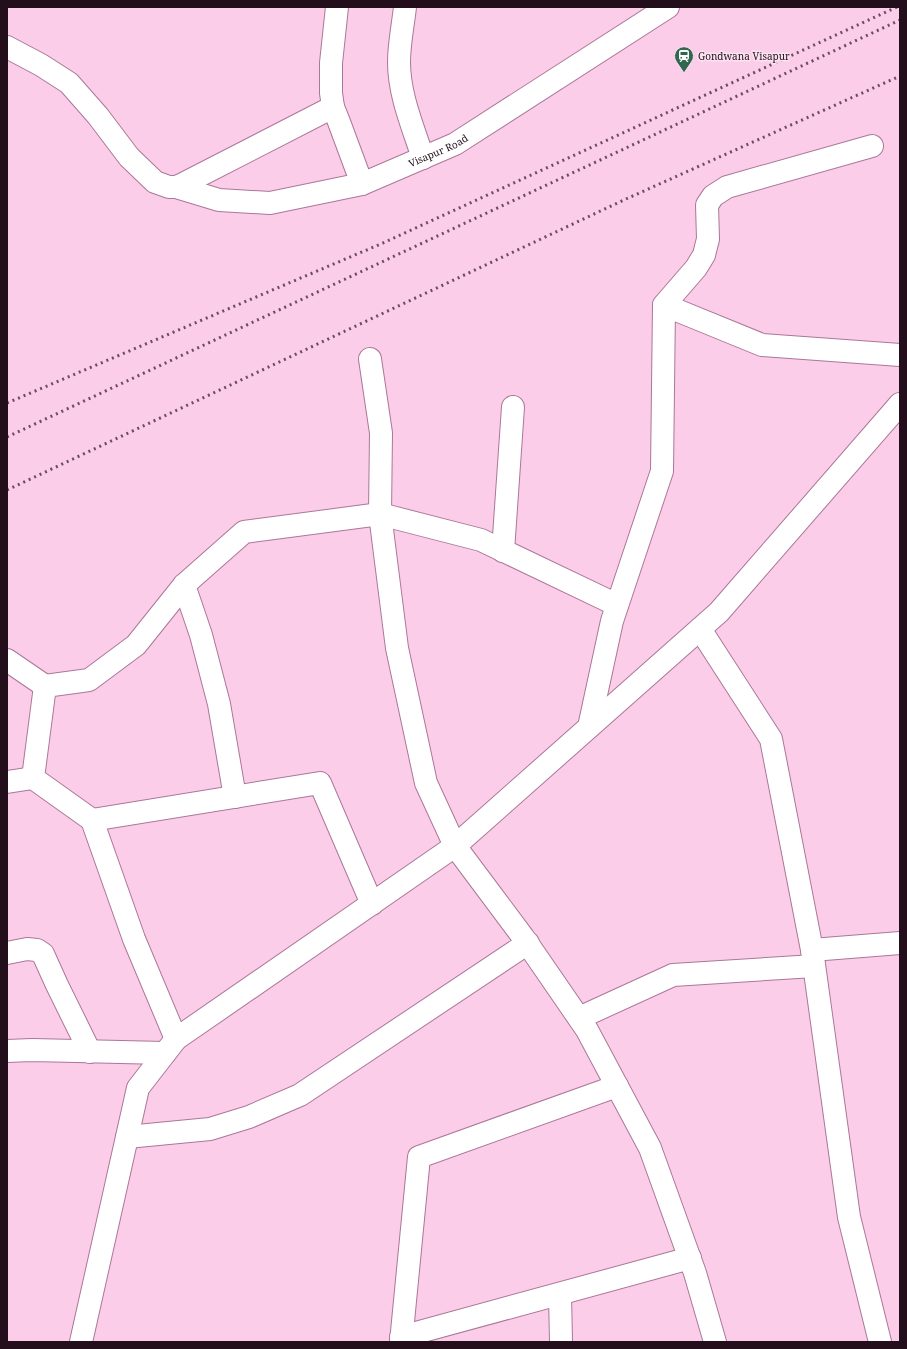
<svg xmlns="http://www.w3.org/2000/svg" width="907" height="1349" viewBox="0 0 907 1349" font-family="'Noto Serif',serif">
<rect width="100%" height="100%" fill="#fbcde9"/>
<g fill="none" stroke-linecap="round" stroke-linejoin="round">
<defs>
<g id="minor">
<path d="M337 7 331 63V93L333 107 339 122 362 184"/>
<path d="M405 7C403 25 399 44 399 62 399 95 413 127 423 158"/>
<path d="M7 47 41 65 69 83 98 116 129 157 155 182 169 187H176L183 184 333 107"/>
<path id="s1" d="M176 187 219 200 270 203 362 184 455 144 668 7"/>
<path d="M664 305 696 268 704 255 708 239 707 205 713 196 727 187 872 146"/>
<path d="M370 359 381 433 380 514 397 648 426 783 455 846 523 937 587 1030 650 1148 695 1273 715 1342"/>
<path d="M503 551 513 407"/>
<path d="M184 585 201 635 219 704 235 797"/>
<path d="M700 629 771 739 812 950 900 943"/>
<path d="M7 660 45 686"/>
<path d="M589 727 612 621 662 471 664 305 762 345 900 355"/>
<path d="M7 782 33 778"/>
<path d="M92 820 320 783 372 904"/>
<path d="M812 950 849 1217 880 1342"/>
<path d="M7 953 27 949 37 950 43 954 57 985 90 1052"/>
<path d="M579 1018 673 975 814 966"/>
<path d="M176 1039 134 939 92 820 33 778 45 686 89 680 136 645 184 585 244 532 380 514 481 540 617 605"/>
<path d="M7 1051 32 1050 165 1053"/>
<path d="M127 1137 210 1129 249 1117 300 1095 528 943"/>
<path d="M560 1294 561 1342"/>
<path d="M401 1337 690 1258"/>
<path d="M81 1342 138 1088 176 1039 455 846 719 612 900 404"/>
<path d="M401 1342 419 1157 617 1086"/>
</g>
</defs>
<!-- minor casing -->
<use href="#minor" stroke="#ab7798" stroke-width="24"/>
<!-- minor -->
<use href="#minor" stroke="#fff" stroke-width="22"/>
<!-- rail -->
<path stroke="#6a4e60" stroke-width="3" stroke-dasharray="2 4" stroke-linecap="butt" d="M7 403 383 243 897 7
M7 437 900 20
M7 490 626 199 900 76"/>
</g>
<!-- icons -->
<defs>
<symbol id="station-pin" viewBox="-11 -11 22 30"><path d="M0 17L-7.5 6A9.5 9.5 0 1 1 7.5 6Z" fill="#31674e" stroke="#fae2f0"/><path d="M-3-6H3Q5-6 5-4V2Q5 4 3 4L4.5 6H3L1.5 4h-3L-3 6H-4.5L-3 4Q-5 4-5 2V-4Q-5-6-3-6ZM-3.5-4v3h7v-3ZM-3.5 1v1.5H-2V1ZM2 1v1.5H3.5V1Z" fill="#fff"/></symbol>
</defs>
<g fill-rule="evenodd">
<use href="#station-pin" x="673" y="45" width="22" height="30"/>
</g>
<g text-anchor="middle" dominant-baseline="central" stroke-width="3" stroke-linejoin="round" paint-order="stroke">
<!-- poi labels -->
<g font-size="10" fill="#230f1c" stroke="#fae2f0" text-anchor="start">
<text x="698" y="56">Gondwana Visapur</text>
</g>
<!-- street labels -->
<g font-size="10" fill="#230f1c" stroke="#fae2f0">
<text stroke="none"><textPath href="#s1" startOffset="273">Visapur Road</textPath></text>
</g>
</g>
<!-- border -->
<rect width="907" height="1349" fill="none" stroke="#230f1c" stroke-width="16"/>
</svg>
